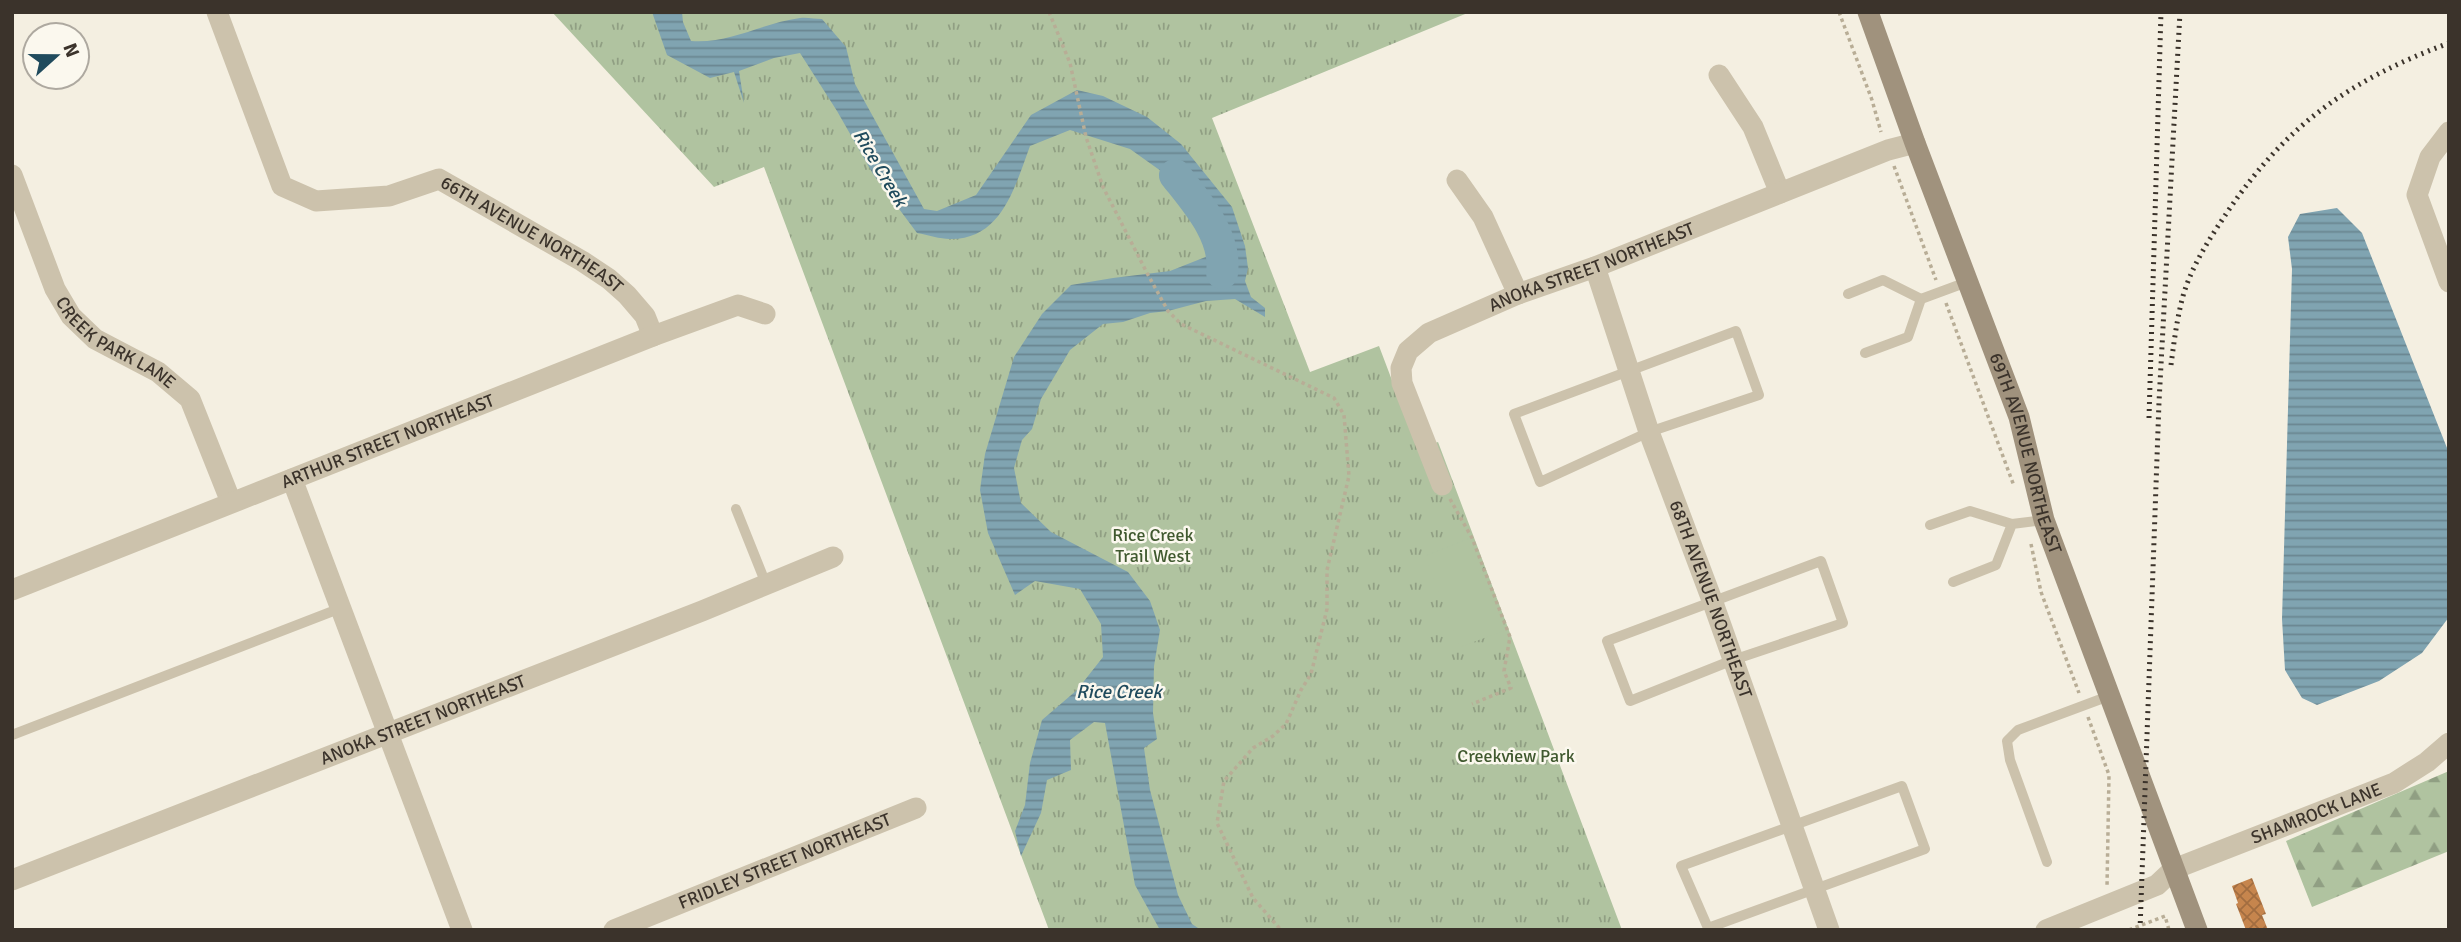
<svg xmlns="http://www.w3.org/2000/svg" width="2461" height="942" viewBox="0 0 2461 942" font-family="Signika,sans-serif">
<defs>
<pattern id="forest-firs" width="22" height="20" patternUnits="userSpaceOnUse" patternTransform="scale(1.75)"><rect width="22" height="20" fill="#b0c3a0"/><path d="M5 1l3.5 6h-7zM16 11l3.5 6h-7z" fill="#909f83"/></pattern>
<pattern id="park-tufts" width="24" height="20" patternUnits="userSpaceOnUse" patternTransform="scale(1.75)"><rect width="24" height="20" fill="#b0c3a0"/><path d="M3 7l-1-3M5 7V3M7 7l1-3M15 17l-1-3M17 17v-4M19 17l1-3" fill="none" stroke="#909f83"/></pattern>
<pattern id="water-rules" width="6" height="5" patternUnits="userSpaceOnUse" patternTransform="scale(1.75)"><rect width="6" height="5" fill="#80a4b1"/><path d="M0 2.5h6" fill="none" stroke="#6a8690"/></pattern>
<pattern id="building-cross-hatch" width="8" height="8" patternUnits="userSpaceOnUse" patternTransform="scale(1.75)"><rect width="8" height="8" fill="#c6854d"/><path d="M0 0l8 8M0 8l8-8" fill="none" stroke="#a26d40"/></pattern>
</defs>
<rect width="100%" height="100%" fill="#f4efe1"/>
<!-- forest -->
<path fill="url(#forest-firs)" d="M2449 771V851L2312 907 2286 841Z"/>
<!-- park -->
<path fill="url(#park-tufts)" d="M552 12H1470L1212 118 1310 372 1379 346 1418 449 1438 442 1622 930H1049L764 167 714 187Z"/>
<!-- pitch -->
<path fill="#b0c3a0" d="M1470 538 1506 630 1460 647 1425 556Z"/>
<!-- water -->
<path fill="url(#water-rules)" d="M652 12H682L683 22 691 41C730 44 762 23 800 18 807 17 815 19 822 19L846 47 855 84 924 209 937 211 976 195 1031 115 1077 90 1103 96 1147 117 1181 144 1232 207 1245 246 1248 268 1245 281 1251 297 1265 308V317L1235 299 1206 301 1168 311 1150 313 1123 322 1103 324 1070 350 1041 399 1032 429 1022 440 1014 468 1021 503 1051 532 1128 572 1150 601 1160 630 1154 666 1153 713 1157 739 1144 748 1150 790 1178 895 1192 924 1201 930H1160L1135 885 1105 723 1094 722 1070 740 1071 770 1047 780 1041 813 1021 856 1015 831 1025 805 1030 763 1042 720 1077 690 1103 657 1101 624 1080 589 1035 581 1015 595 988 533 980 490 985 454 1014 357 1042 314 1071 285 1113 278 1170 271 1208 256 1217 235 1200 206 1168 176 1130 149 1070 130 1030 146C1015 186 1002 240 950 239 940 239 928 235 917 233L873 174 837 111 800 53 774 58 739 71 744 103 734 72 710 78 667 55Z
M2337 208 2362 233 2449 453V617L2422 653 2379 681 2317 705 2302 698 2285 670 2282 619 2292 269 2288 237 2300 214Z"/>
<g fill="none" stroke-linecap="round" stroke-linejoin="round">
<!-- river -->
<path stroke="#80a4b1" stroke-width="32" d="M1175 175C1197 203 1227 236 1222 273"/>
</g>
<!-- building -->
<path fill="url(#building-cross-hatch)" d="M2252 878 2266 914 2262 915 2268 930H2246L2236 904 2238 903 2232 886Z"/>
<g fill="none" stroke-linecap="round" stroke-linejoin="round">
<!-- path -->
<path stroke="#b8ad96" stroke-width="3.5" stroke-dasharray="3.5 3.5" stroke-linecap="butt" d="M1049 12 1070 63 1086 137 1103 187 1147 273 1168 311 1181 324 1334 398 1344 415 1349 476 1327 570V609L1311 674 1301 690 1286 724 1273 736 1253 748 1224 781 1217 823 1253 898 1281 930
M1839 12 1872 100 1881 132
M1894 166 1936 280
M1946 303 2014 486
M1450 499 1472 538 1510 637 1504 671 1511 688 1472 704
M2031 544 2041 592 2079 693
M2088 717 2109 775 2107 887
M2129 930 2165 916 2169 930"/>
<!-- lane -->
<path stroke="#ccc2ac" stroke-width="10" d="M1848 294 1883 280 1921 299 1967 282
M1736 331 1759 395 1649 432 1540 482 1514 414Z
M1865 353 1908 337 1921 299
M736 509 766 584
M1930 525 1970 511 2012 524 2044 520
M1821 561 1843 623 1733 660 1630 701 1607 641Z
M1953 582 1996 565 2012 524
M12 735 341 608
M1902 786 1925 849 1708 928 1681 866Z
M2047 862 2010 760 2007 741 2018 730 2109 696"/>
<!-- street -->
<g stroke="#ccc2ac" stroke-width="21">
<path id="s1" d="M217 12 282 186 316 201 389 196 439 179 582 261 609 279 627 295 645 316 653 336"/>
<path d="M1719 75 1753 127 1780 193"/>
<path d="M2449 132 2430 157 2417 195 2449 282"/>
<path id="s2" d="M12 175 55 289 71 316 95 339 158 372 190 399 231 502"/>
<path d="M1457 180 1483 217 1518 294"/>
<path id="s3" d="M1595 267 1649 432 1712 600 1829 930"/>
<path d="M292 479 462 930"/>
<path id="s4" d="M1442 485 1402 383 1401 368 1408 351 1429 333 1518 294 1595 267 1888 150 1915 143"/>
<path id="s5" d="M12 590 653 336 738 305 765 314"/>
<path id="s6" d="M12 880 702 611 833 557"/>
<path id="s7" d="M614 930 916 808"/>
<path id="s8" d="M2046 930 2157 885 2174 869 2394 783 2427 762 2449 743"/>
</g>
<!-- secondary -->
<path stroke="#a0927d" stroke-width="21" id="s9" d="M1868 12 1915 143 2019 417 2044 520 2197 930"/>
<!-- rail -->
<path stroke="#3b332b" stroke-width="5" stroke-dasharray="2 5" stroke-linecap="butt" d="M2171 365C2174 342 2177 318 2183 296 2192 265 2210 238 2228 211 2288 123 2350 80 2449 43
M2149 418 2161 12
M2140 930 2159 402 2180 12"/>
</g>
<g text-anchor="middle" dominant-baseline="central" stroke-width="5" stroke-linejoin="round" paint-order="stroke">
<!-- street labels -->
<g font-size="18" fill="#3b332b" stroke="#fbf8ee">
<text stroke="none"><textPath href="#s1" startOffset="457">66TH AVENUE NORTHEAST</textPath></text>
<text stroke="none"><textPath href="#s4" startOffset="346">ANOKA STREET NORTHEAST</textPath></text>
<text stroke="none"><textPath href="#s2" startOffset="205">CREEK PARK LANE</textPath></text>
<text stroke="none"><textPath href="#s5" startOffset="404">ARTHUR STREET NORTHEAST</textPath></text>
<text stroke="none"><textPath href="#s9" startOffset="469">69TH AVENUE NORTHEAST</textPath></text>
<text stroke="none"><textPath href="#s3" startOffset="352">68TH AVENUE NORTHEAST</textPath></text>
<text stroke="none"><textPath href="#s6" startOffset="441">ANOKA STREET NORTHEAST</textPath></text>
<text stroke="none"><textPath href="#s8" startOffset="296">SHAMROCK LANE</textPath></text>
<text stroke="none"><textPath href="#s7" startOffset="184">FRIDLEY STREET NORTHEAST</textPath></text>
</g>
<!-- park labels -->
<g font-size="18" fill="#40592f" stroke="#fbf8ee">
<text x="1153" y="535">Rice Creek<tspan x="1153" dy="21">Trail West</tspan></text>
<text x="1516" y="756">Creekview Park</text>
</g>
<!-- water labels -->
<g font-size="19" font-style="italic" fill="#204b5d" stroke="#fbf8ee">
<text transform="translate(880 168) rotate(59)">Rice Creek</text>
<text x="1119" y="692">Rice Creek</text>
</g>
</g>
<!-- border -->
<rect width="2461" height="942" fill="none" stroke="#3b332b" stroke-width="28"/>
<!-- north arrow -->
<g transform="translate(56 56) rotate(69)"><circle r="33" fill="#fbf8ee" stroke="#aea9a0" stroke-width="2"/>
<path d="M0-5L12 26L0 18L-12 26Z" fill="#204b5d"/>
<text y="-10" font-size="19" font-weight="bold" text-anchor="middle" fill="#3b332b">N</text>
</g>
</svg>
